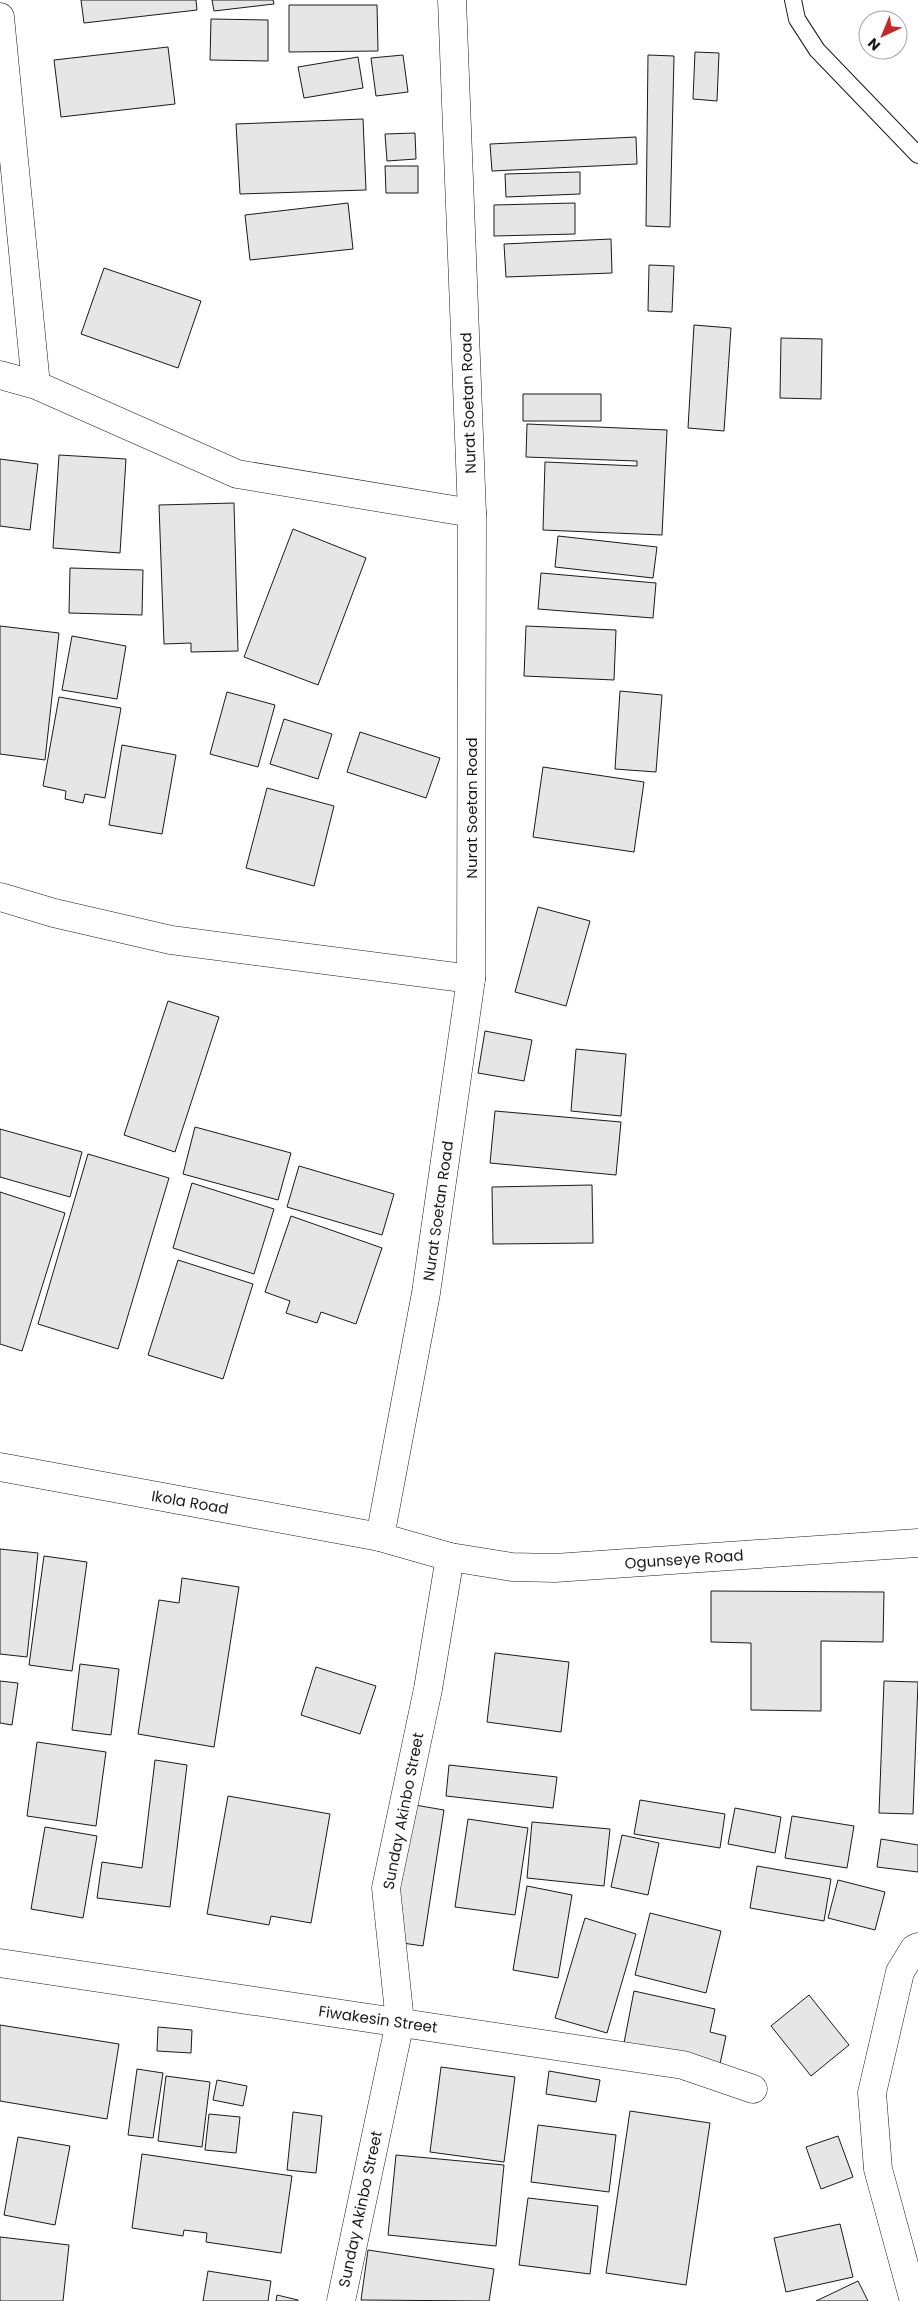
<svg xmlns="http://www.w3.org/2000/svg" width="918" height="2301" viewBox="0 0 918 2301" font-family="Poppins,sans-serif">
<rect width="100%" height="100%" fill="#fff"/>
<!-- building -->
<path fill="#e6e6e6" stroke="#1a1a1a" d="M81 0H196L197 10 84 23Z
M212 0H273L274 4 214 11Z
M289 5H377L378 51 289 52Z
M211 19 268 20V61L210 60Z
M168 47 175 104 61 117 54 60Z
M695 52 719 53 717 101 693 99Z
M403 55 408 92 376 96 371 58Z
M648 55 674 56 670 227 646 226Z
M358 57 363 88 304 98 298 67Z
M363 119 366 190 240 194 236 124Z
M415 133 416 159 387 161 385 134Z
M636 137 637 164 492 171 490 144Z
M385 166H418V193H386Z
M580 172V194L506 197 505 174Z
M348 203 353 249 250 260 245 215Z
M575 203V234L494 236V205Z
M611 239 612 273 506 277 504 244Z
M649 265 674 266 672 312 648 311Z
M104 268 201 301 178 368 81 334Z
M694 325 731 328 724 431 688 428Z
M781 338 822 339 821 399 780 398Z
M523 394H601V421H523Z
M527 424 667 430 662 535 543 530 545 462 637 466V461L526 457Z
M59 455 126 459 120 553 53 548Z
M0 459 38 464 30 530 0 526Z
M234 503 238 651 191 652V643L164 644 159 505Z
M293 529 366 558 318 685 244 657Z
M558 536 657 547 653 578 555 567Z
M70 568 143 570 142 615 69 613Z
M541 573 656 583 653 618 538 609Z
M0 626 59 633 45 760 0 754Z
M526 626 616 630 614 680 524 676Z
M72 636 126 646 117 699 62 690Z
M620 691 662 695 656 772 615 769Z
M227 692 275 705 258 767 210 754Z
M59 697 121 708 105 798 85 794 83 803 65 799 66 791 43 786Z
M284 719 332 734 318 779 270 764Z
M360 732 440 758 426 798 347 772Z
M122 745 176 755 162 834 109 825Z
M543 767 644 782 634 852 533 837Z
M267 788 334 806 314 886 246 868Z
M538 907 590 921 566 1006 515 992Z
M168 1001 219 1017 175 1152 124 1135Z
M485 1031 532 1040 524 1081 478 1073Z
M576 1049 626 1054 621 1116 571 1111Z
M495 1111 621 1122 616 1175 490 1163Z
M195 1127 291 1153 278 1200 183 1174Z
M0 1129 82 1152 70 1197 0 1177Z
M88 1154 169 1178 118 1349 38 1324Z
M299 1166 394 1194 382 1235 287 1207Z
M192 1183 274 1209 254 1274 173 1248Z
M592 1185 593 1243 493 1244 492 1187Z
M0 1192 65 1213 22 1351 0 1344Z
M291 1216 382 1248 356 1324 321 1312 317 1323 286 1313 290 1301 265 1292Z
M178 1260 253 1284 223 1379 148 1355Z
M0 1549 38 1553 27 1657 0 1654Z
M44 1556 87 1562 72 1671 29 1665Z
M182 1578 239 1587 214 1747 138 1734 159 1600 179 1603Z
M711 1591 884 1592 883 1642 821 1641V1711L751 1710V1643L711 1642Z
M495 1653 569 1662 561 1732 487 1722Z
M80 1664 119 1669 111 1735 72 1730Z
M316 1667 376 1686 360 1734 301 1715Z
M0 1681 18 1683 12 1725 0 1723Z
M884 1681 918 1682 913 1814 879 1813Z
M37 1742 106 1752 96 1826 27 1816Z
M155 1760 187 1765 170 1907 97 1898 102 1862 142 1868Z
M449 1765 557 1777 553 1808 446 1796Z
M228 1796 330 1814 311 1923 271 1916 269 1925 207 1914Z
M640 1800 725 1814 720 1848 634 1834Z
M409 1804 444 1810 423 1946 389 1941Z
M735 1808 781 1817 775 1853 728 1844Z
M792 1816 854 1826 847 1868 785 1858Z
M468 1819 528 1828 515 1915 455 1907Z
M532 1822 610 1829 604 1886 527 1878Z
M45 1827 97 1836 83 1918 31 1909Z
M622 1835 659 1843 648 1895 611 1887Z
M881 1839 918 1845V1872L877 1867Z
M757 1866 831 1879 824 1921 750 1908Z
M838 1880 885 1892 875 1930 828 1918Z
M527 1886 572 1895 558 1978 513 1970Z
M650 1913 721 1931 706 1993 635 1975Z
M585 1918 636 1934 607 2033 555 2018Z
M634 1991 715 2009 710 2032 726 2036 720 2064 624 2043Z
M809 1995 849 2045 811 2076 771 2026Z
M0 2025 119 2044 107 2119 0 2101Z
M158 2027 192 2030 191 2053 157 2051Z
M441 2067 515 2077 504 2162 430 2152Z
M137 2069 163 2073 153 2138 128 2135Z
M549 2071 600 2080 596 2102 546 2094Z
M166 2076 210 2082 202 2147 158 2141Z
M217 2080 247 2086 243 2106 213 2100Z
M630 2111 710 2123 686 2285 606 2273Z
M293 2112 322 2116 316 2173 287 2170Z
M209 2114 240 2117 236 2153 205 2150Z
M538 2125 616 2135 609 2192 531 2182Z
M838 2136 853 2177 821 2189 806 2147Z
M18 2137 70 2146 55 2225 4 2215Z
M142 2154 292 2176 281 2253 206 2242 207 2233 184 2230 183 2236 132 2228Z
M396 2155 504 2165 496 2246 388 2235Z
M528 2198 598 2206 590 2274 519 2265Z
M840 2224 853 2277 786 2292 774 2238Z
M0 2237 69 2245 63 2301H0Z
M368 2250 494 2269 489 2301 361 2300Z
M208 2271 271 2281 268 2301H203Z
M858 2281 868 2301H816Z
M277 2295 298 2300V2301H276Z"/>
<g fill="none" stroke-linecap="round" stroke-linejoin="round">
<defs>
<path id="service" d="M793 0 797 19 817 50 918 155"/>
<path id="minor" d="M0 17 36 385
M0 375 36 385 237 474 472 513
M0 897 54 913 171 940 471 979
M0 1467 380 1537
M0 1963 683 2065 753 2089
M341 2301 400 2022 386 1888 428 1689 450 1557
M914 2301 878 2169 872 2093 900 1972 914 1949 918 1947"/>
<path id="tertiary" d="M452 0 472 513 471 979 426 1293 380 1537 450 1557 512 1567 555 1568 918 1543"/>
</defs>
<!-- service casing -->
<use href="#service" stroke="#1a1a1a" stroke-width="18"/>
<!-- minor casing -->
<use href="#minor" stroke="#1a1a1a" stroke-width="29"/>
<!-- tertiary casing -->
<use href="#tertiary" stroke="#1a1a1a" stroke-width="29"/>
<!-- service -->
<use href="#service" stroke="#fff" stroke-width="16"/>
<!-- minor -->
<use href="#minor" stroke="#fff" stroke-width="28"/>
<!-- tertiary -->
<use href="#tertiary" stroke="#fff" stroke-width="28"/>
</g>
<g text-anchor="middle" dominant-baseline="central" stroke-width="4" stroke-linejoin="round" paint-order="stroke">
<!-- street labels -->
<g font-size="15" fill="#1a1a1a" stroke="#fff">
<text transform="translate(468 403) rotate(-92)">Nurat Soetan Road</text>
<text transform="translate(471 808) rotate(-90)">Nurat Soetan Road</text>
<text transform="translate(438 1211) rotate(-82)">Nurat Soetan Road</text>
<text transform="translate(190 1502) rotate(10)">Ikola Road</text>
<text transform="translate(684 1559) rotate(-4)">Ogunseye Road</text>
<text transform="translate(403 1811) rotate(-79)">Sunday Akinbo Street</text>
<text transform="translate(378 2019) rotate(8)">Fiwakesin Street</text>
<text transform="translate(360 2209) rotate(-78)">Sunday Akinbo Street</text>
</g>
</g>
<!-- north arrow -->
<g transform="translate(883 35) rotate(224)"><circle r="24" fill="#ffffff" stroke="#a3a3a3"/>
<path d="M0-4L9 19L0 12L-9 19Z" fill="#c62828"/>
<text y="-8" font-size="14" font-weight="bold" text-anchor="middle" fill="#1a1a1a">N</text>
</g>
</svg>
